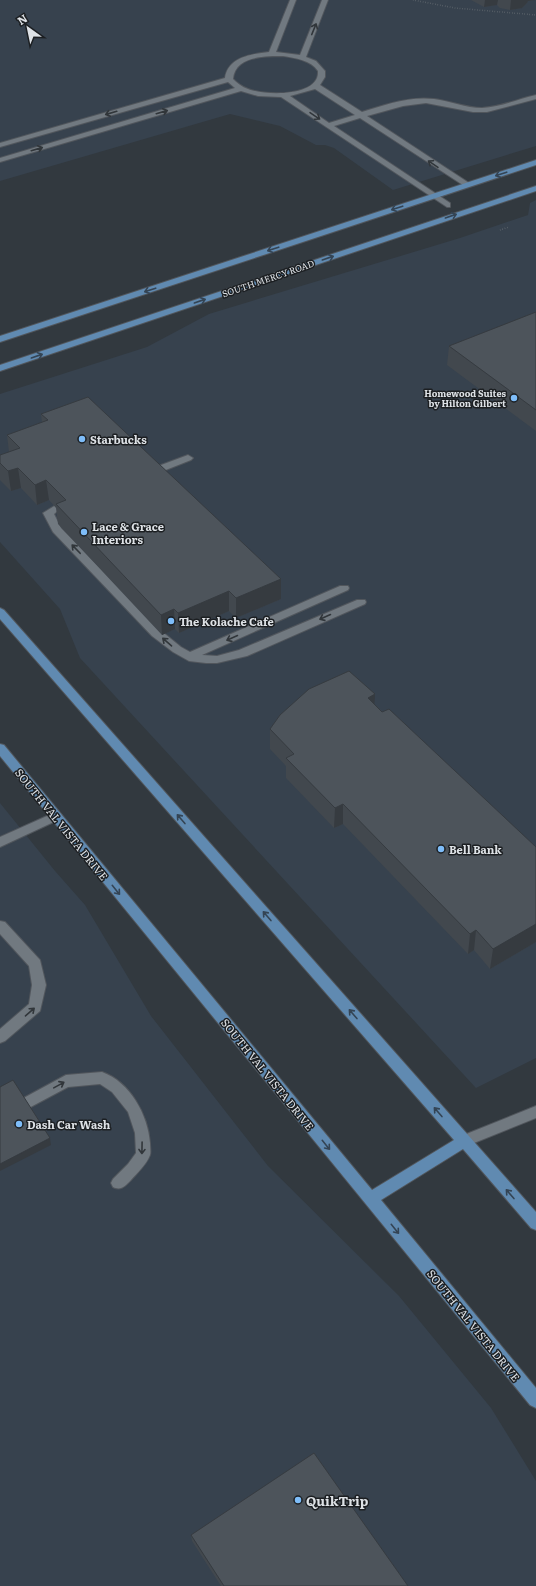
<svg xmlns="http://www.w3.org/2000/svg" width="536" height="1586" viewBox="0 0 536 1586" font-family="Literata,serif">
<rect width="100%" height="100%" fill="#32393f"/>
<!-- built -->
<path fill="#37424e" d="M0 0H536V146L393 190 334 148 325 145H316L280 126 230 114 0 181Z
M536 200V1058L476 1088 80 658 60 609 0 542V394L147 347 209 314 460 238 528 215 530 203Z
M0 803 55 871 85 905 151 1016 268 1166 399 1296 491 1408 536 1481V1586H0Z"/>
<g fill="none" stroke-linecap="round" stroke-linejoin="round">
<defs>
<path id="minor" d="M290 0H296L276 52 300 55 322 0H328L306 57 316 61 325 71V77L320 85 362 112C384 105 409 96 434 99 450 101 466 108 482 108 501 107 518 99 536 95V99L487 112H473L426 103 403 106 367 116 469 183V187H466L360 118 334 126 450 203V207H447L281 97 258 96 241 91 0 162V158L235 88 228 82 0 147V143L225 78C228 57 252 54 269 52ZM283 56C295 58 311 60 318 71 320 97 265 96 248 89 242 87 237 83 233 79 235 56 265 56 283 56ZM315 89 355 115 329 123 290 96Z
M188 455 193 458 191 460 153 475H145L144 473 145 471Z
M56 505 61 508 54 514 61 528 160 630 181 647 190 652 340 586H348L349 588 348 590 202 655 217 656 239 650 357 600H365L366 602 365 604 247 656 217 663H206L189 661 173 652 152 636 53 532 43 513Z
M56 812 60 813 62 816 60 819 0 847V837Z
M0 921 5 922 40 960 46 985 40 1011 5 1041 0 1043V1029L29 1004 32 985 29 966 0 934Z
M102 1072C130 1082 148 1115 150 1143 150 1147 151 1152 150 1155 147 1164 137 1173 131 1180 125 1186 121 1191 113 1187L111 1183 113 1179 128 1164 136 1153 135 1133 128 1112 112 1092 100 1084 68 1087 25 1110 20 1108 18 1104 20 1100 66 1075Z
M536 1106V1118L464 1147 459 1145 457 1141 459 1137Z"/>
<path id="major" d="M536 160V165L0 342V336Z
M536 186V191L0 371V365Z
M0 608 4 610 536 1212V1230L531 1228 463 1149 381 1200 536 1388V1408L530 1405 0 756V744L4 745 372 1190 454 1140 0 619Z"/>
</defs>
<!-- minor casing -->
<use href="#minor" stroke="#51565c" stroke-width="2"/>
<!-- major casing -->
<use href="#major" stroke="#51565c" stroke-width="2"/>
<!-- path -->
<path stroke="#6e7479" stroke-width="1.5" stroke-dasharray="0.5 2" stroke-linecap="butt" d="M413 0 455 8 536 15
M500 230 509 227"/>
<!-- minor -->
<use href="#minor" fill="#717980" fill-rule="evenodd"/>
<!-- major -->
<use href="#major" fill="#608ab1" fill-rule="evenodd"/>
</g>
<!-- wall -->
<path fill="#42484e" d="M471 0H535L528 1 527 3 522 8 510 10 500 8 497 5 484 7Z
M536 312V431L447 365 449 346Z
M41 414 281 599 236 618 229 611 179 633 175 629 162 635 58 524 56 508 49 500 37 505 21 488 11 491 0 480V455L9 452 7 435 42 423Z
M374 704 536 847V942L490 969 474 950 468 954 343 824 334 828 286 778V766L270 749V729Z
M191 1535 408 1586H221L192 1541Z"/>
<!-- shaded-wall -->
<path fill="#363b40" d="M485 0H498L497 5 484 7Z
M511 0H535L528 1 527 3 522 8 510 10Z
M18 468 21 488 11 491 8 471Z
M46 480 49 500 37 505 35 485Z
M281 579V599L236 618V598Z
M229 591V611L179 633 178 613Z
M174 609 175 629 162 635 161 615Z
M375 694 374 714 368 698Z
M343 804V824L334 828 335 808Z
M536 924V942L490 969 493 949Z
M476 930 474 950 468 954 470 934Z
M50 1138 51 1145 0 1171V1164Z"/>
<!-- building -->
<path fill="#4d545b" stroke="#363b40" d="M536 312V410L449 346Z
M88 397 281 579 236 598 229 591 178 613 174 609 161 615 56 504 66 500 46 480 35 485 18 468 8 471 0 463V455L20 448 7 435 48 420 41 414Z
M349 671 375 694 368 698 382 712 389 709 536 847V924L493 949 476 930 470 934 343 804 335 808 286 758 294 754 270 729 280 715 309 689Z
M13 1080 50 1138 0 1164V1087Z
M314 1453 408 1586H224L191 1535Z"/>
<!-- one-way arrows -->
<defs><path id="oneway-shaft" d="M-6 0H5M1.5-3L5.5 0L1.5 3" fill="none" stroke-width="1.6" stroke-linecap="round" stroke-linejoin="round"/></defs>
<g stroke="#31363a">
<use href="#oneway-shaft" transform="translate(314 29) rotate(-68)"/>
<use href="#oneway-shaft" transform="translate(162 112) rotate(-16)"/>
<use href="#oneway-shaft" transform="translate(111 113) rotate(164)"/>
<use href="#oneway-shaft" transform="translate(315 116) rotate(34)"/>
<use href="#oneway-shaft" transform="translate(37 149) rotate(-16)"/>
<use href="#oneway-shaft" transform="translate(433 164) rotate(-146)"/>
<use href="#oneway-shaft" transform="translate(76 549) rotate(-134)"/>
<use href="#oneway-shaft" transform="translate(325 617) rotate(156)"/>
<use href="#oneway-shaft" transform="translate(232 638) rotate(156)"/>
<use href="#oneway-shaft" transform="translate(167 642) rotate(-139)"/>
<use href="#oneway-shaft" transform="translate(30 1012) rotate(-41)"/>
<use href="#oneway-shaft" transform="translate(59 1085) rotate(-29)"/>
<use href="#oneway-shaft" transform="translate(142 1148) rotate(91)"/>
</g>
<g stroke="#344454">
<use href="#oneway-shaft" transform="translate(501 174) rotate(162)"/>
<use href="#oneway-shaft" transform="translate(397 208) rotate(162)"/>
<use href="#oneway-shaft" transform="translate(451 216) rotate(-19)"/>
<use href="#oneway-shaft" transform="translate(273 249) rotate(162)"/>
<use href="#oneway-shaft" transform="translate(328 258) rotate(-19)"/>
<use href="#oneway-shaft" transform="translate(150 290) rotate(162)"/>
<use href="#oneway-shaft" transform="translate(200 301) rotate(-19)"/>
<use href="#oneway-shaft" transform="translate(37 356) rotate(-19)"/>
<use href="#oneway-shaft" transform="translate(181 819) rotate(-131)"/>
<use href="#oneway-shaft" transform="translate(116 890) rotate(51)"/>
<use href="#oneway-shaft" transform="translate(267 916) rotate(-131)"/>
<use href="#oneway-shaft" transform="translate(353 1014) rotate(-131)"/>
<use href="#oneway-shaft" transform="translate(438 1112) rotate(-131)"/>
<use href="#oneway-shaft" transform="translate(326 1145) rotate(51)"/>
<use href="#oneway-shaft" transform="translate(510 1194) rotate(-131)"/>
<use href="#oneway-shaft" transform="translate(395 1229) rotate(51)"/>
</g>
<!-- markers -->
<g fill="#7ebdf9" stroke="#1c1f22" stroke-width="1.5">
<circle cx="514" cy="398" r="4"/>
<circle cx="82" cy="439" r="4"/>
<circle cx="84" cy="532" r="4"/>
<circle cx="171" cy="621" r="4"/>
<circle cx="441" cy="849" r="4"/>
<circle cx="19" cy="1124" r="4"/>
<circle cx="298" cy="1500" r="4"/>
</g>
<g text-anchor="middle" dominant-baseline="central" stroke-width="3" stroke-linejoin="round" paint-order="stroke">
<!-- far-street labels -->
<g font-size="9" fill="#dee2e6" stroke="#1c1f22">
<text transform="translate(268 278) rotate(-19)">SOUTH MERCY ROAD</text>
</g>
<!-- far-poi labels -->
<g font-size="9" font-weight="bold" fill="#dee2e6" stroke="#1c1f22" text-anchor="end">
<text x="506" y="393">Homewood Suites<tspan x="506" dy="10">by Hilton Gilbert</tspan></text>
</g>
<!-- poi labels -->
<g font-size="11" font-weight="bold" fill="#dee2e6" stroke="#1c1f22" text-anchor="start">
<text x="90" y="439">Starbucks</text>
<text x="92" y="526">Lace &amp; Grace<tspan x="92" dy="13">Interiors</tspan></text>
<text x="179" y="621">The Kolache Cafe</text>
<text x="449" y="849">Bell Bank</text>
<text x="27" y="1124">Dash Car Wash</text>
</g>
<!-- street labels -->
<g font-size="11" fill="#dee2e6" stroke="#1c1f22">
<text transform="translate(62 824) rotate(51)">SOUTH VAL VISTA DRIVE</text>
<text transform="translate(268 1074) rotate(51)">SOUTH VAL VISTA DRIVE</text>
<text transform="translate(474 1325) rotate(51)">SOUTH VAL VISTA DRIVE</text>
</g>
<!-- near-poi labels -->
<g font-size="13" font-weight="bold" fill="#dee2e6" stroke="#1c1f22" text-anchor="start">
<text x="306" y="1500">QuikTrip</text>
</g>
</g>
<!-- north arrow -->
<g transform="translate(28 28) rotate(327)" stroke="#1c1f22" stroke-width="3" paint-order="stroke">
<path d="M0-3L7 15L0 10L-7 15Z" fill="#dee2e6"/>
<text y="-6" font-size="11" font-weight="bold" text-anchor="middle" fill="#dee2e6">N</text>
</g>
</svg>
